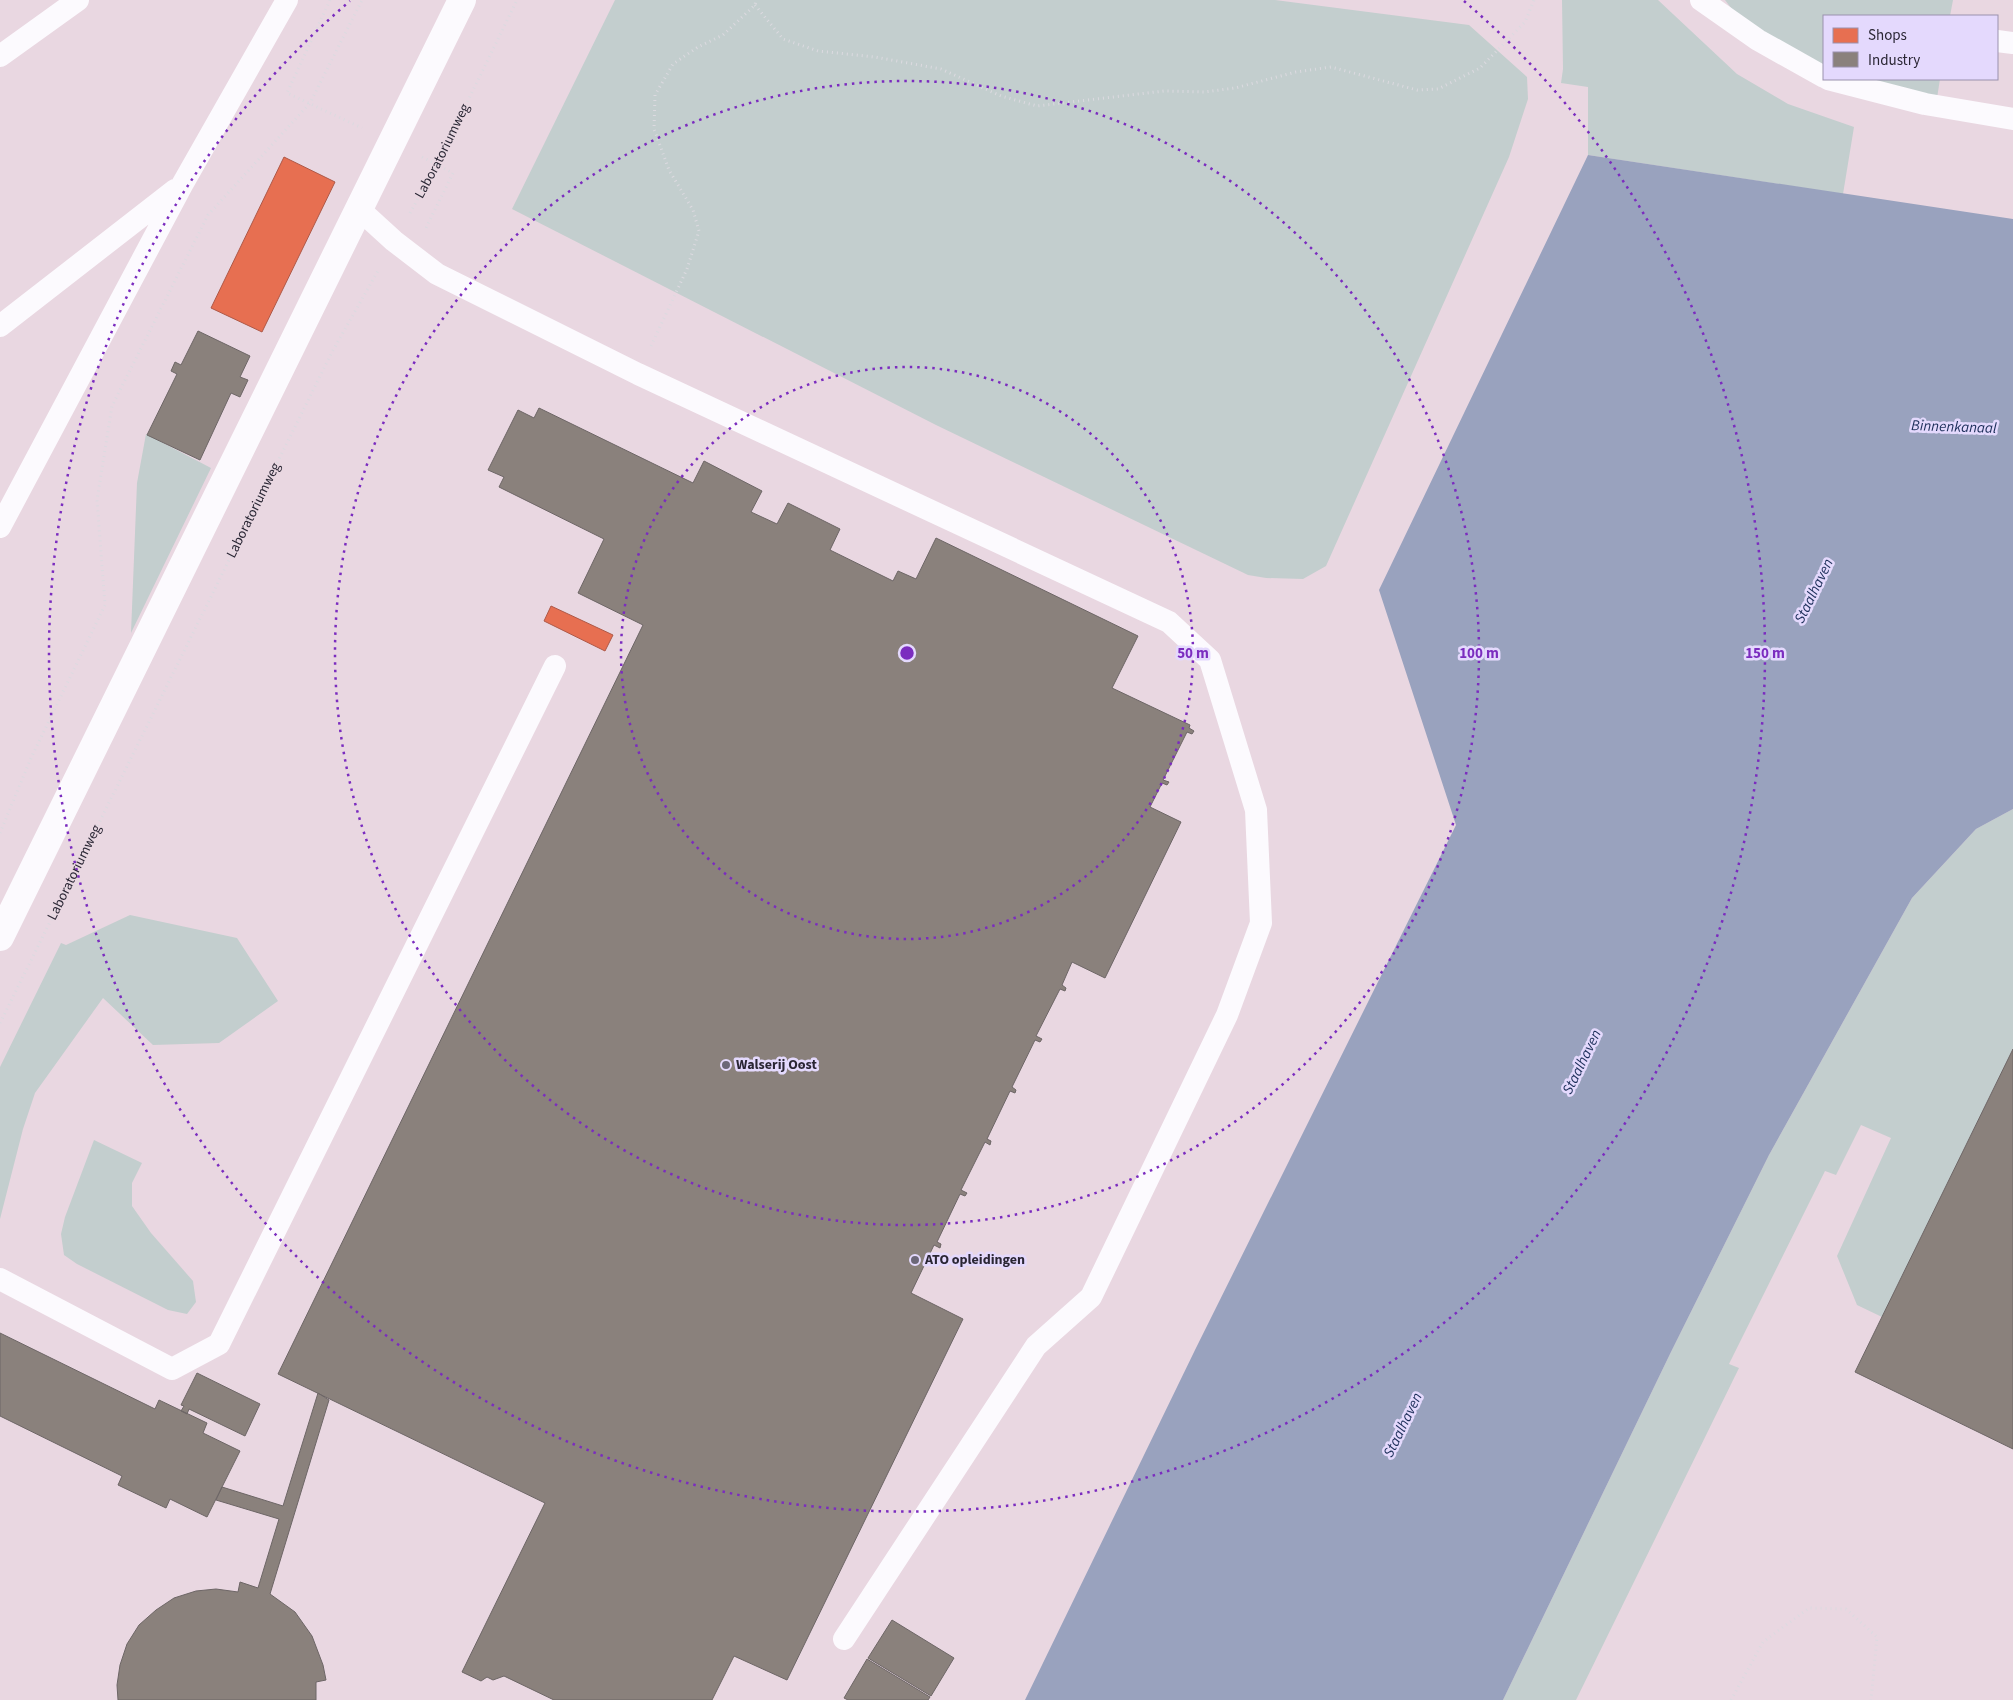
<svg xmlns="http://www.w3.org/2000/svg" width="2013" height="1700" viewBox="0 0 2013 1700" font-family="'Source Sans 3',sans-serif">
<rect width="100%" height="100%" fill="#e8e1f5"/>
<!-- industrial -->
<path fill="#e9d7e1" fill-rule="evenodd" d="M0 0H2013V1700H0ZM1824 16H1997V79H1824Z"/>
<!-- green -->
<path fill="#c3cece" d="M615 0H1275L1469 25 1527 77 1528 99 1509 157 1326 566 1303 579 1266 578 1248 575 936 425 512 209Z
M1562 0H1658L1737 74 1788 104 1854 127 1843 194 1588 155V87L1561 83 1563 69Z
M1725 0H1953L1950 16H1824V71L1737 16Z
M1846 79H1940L1937 98Z
M146 434 211 468 131 633 137 483Z
M2013 809V1049L1882 1317 1857 1305 1837 1256 1891 1138 1861 1125 1836 1175 1825 1171 1729 1364 1739 1368 1576 1700H1503L1670 1354 1769 1155 1912 898 1976 829Z
M130 915 237 938 278 1001 219 1043 153 1045 103 998 35 1093 23 1129 0 1219V1067L61 943 66 945Z
M94 1140 142 1163 132 1183V1206L151 1233 193 1281 196 1302 187 1314 168 1310 77 1264 64 1255 61 1234 65 1217Z"/>
<!-- water -->
<path fill="#99a2be" d="M1588 155 2013 219V809L1976 829 1912 898 1769 1155 1670 1354 1503 1700H1025L1195 1350 1456 825 1379 590Z"/>
<!-- shops -->
<path fill="#e76f51" stroke="#ae5948" d="M284 157 335 182 262 332 211 308Z
M551 606 613 635 605 651 544 621Z"/>
<!-- industry -->
<path fill="#8a817c" stroke="#6d6666" d="M198 331 250 356 240 377 248 380 240 397 231 393 200 460 147 435 177 374 171 371 175 362 181 365Z
M539 408 693 483 704 461 762 491 751 512 777 524 788 503 840 529 830 550 893 581 898 571 916 579 936 538 1138 636 1112 688 1190 725 1189 728 1194 731 1192 734 1187 732 1163 780 1169 782 1167 785 1162 783 1150 807 1181 822 1105 978 1072 962 1062 985 1066 988 1065 991 1060 989 1036 1036 1042 1039 1040 1042 1035 1040 1012 1087 1016 1090 1015 1093 1010 1091 987 1139 991 1141 990 1145 985 1142 961 1190 967 1193 965 1196 960 1194 937 1242 941 1244 940 1248 934 1245 911 1293 963 1319 787 1680 734 1656 712 1700H554L504 1676 493 1680 487 1677 481 1681 462 1672 545 1503 278 1374 643 625 578 593 604 539 499 487 504 477 488 470 518 410 534 418Z
M2013 1049V1449L1855 1372Z
M0 1333 155 1409 159 1400 207 1423 203 1433 240 1451 207 1517 170 1499 166 1508 118 1485 122 1476 0 1416Z
M197 1373 260 1404 245 1436 189 1409 187 1414 181 1411 184 1406 181 1405Z
M318 1393 329 1400 270 1594 295 1612 312 1636 323 1665 326 1680 316 1682V1700H118L117 1685 120 1665 127 1644 139 1625 156 1610 174 1598 196 1591 216 1589 238 1592 240 1582 258 1588 279 1519 216 1500 222 1487 283 1506Z
M892 1620 954 1658 931 1696 868 1658Z
M867 1659 930 1697 928 1700H848L844 1698Z"/>
<g fill="none" stroke-linecap="round" stroke-linejoin="round">
<!-- path -->
<g stroke="#dcdae0" stroke-width="3" stroke-dasharray="1 4" stroke-linecap="butt">
<path d="M330 0 287 93 362 128"/>
<path d="M755 5 783 39 818 51 875 57 941 69 1001 96 1037 106 1164 91 1204 92 1235 88 1296 72 1331 67 1417 90 1438 89 1480 68 1525 22 1534 0"/>
<path d="M422 157 453 173 426 228"/>
<path id="s1" d="M410 213 437 164 517 0"/>
<path d="M651 346 687 269 699 231 693 210 669 170 654 129 655 95 673 64 698 47 723 35 755 5 756 0"/>
<path d="M0 833 31 758 105 605 97 500 112 406 208 215 310 103 362 0"/>
<path id="s2" d="M0 1023 332 352 379 269"/>
<path d="M1731 1700 1763 1642 1809 1608 1846 1609 1877 1637 1871 1700"/>
</g>
<!-- lane -->
<path stroke="#fcfafe" stroke-width="22" d="M1701 0 1758 40 1824 77
M1997 41 2013 43
M0 56 78 0
M1828 79 1925 104 2013 119
M360 210 394 241 437 274 638 374 1169 622 1210 660 1256 810 1261 923 1227 1015 1091 1297 1036 1346 844 1639
M0 326 175 190
M0 527 182 185 287 0
M0 1279 172 1369 219 1344 555 666"/>
<!-- street -->
<path stroke="#fcfafe" stroke-width="28" d="M0 937 462 0"/>
</g>
<!-- distance rings -->
<g fill="none" stroke="#7b2cbf" stroke-width="2.5" stroke-dasharray="2.5 5">
<circle cx="907" cy="653" r="286"/>
<circle cx="907" cy="653" r="572"/>
<path d="M1464 1A858 858 0 1 1 350 1"/>
</g>
<!-- markers -->
<g fill="#6c6778" stroke="#e4d9fd" stroke-width="2">
<circle cx="726" cy="1065" r="5"/>
<circle cx="915" cy="1260" r="5"/>
</g>
<g text-anchor="middle" dominant-baseline="central" stroke-width="5" stroke-linejoin="round" paint-order="stroke">
<!-- street labels -->
<g font-size="14" fill="#2a2634" stroke="#e4d9fd">
<text stroke="none"><textPath href="#s1" startOffset="70">Laboratoriumweg</textPath></text>
<text stroke="none"><textPath href="#s2" startOffset="572">Laboratoriumweg</textPath></text>
<text stroke="none"><textPath href="#s2" startOffset="168">Laboratoriumweg</textPath></text>
</g>
<!-- poi labels -->
<g font-size="14" font-weight="bold" fill="#2a2634" stroke="#e4d9fd" text-anchor="start">
<text x="736" y="1065">Walserij Oost</text>
<text x="925" y="1260">ATO opleidingen</text>
</g>
<!-- water labels -->
<g font-size="15" font-style="italic" fill="#1c2e59" stroke="#e4d9fd">
<text transform="translate(1954 427) rotate(2)">Binnenkanaal</text>
<text transform="translate(1814 591) rotate(-64)">Staalhaven</text>
<text transform="translate(1582 1062) rotate(-64)">Staalhaven</text>
<text transform="translate(1403 1425) rotate(-64)">Staalhaven</text>
</g>
</g>
<circle cx="907" cy="653" r="8" fill="#7b2cbf" stroke="#e4d9fd" stroke-width="2.5"/>
<g font-size="15" text-anchor="middle" font-weight="bold" fill="#7b2cbf" stroke="#e4d9fd" stroke-width="5" stroke-linejoin="round" paint-order="stroke">
<text x="1193" y="658">50 m</text>
<text x="1479" y="658">100 m</text>
<text x="1765" y="658">150 m</text>
</g>
<!-- legend -->
<rect x="1823" y="15" width="175" height="65" fill="#e4d9fd" stroke="#9a91ad"/>
<rect x="1833" y="28" width="25" height="15" fill="#e76f51" stroke="#9a91ad"/>
<text x="1868" y="40" font-size="15" fill="#2a2634">Shops</text>
<rect x="1833" y="52" width="25" height="15" fill="#8a817c" stroke="#9a91ad"/>
<text x="1868" y="65" font-size="15" fill="#2a2634">Industry</text>
</svg>
